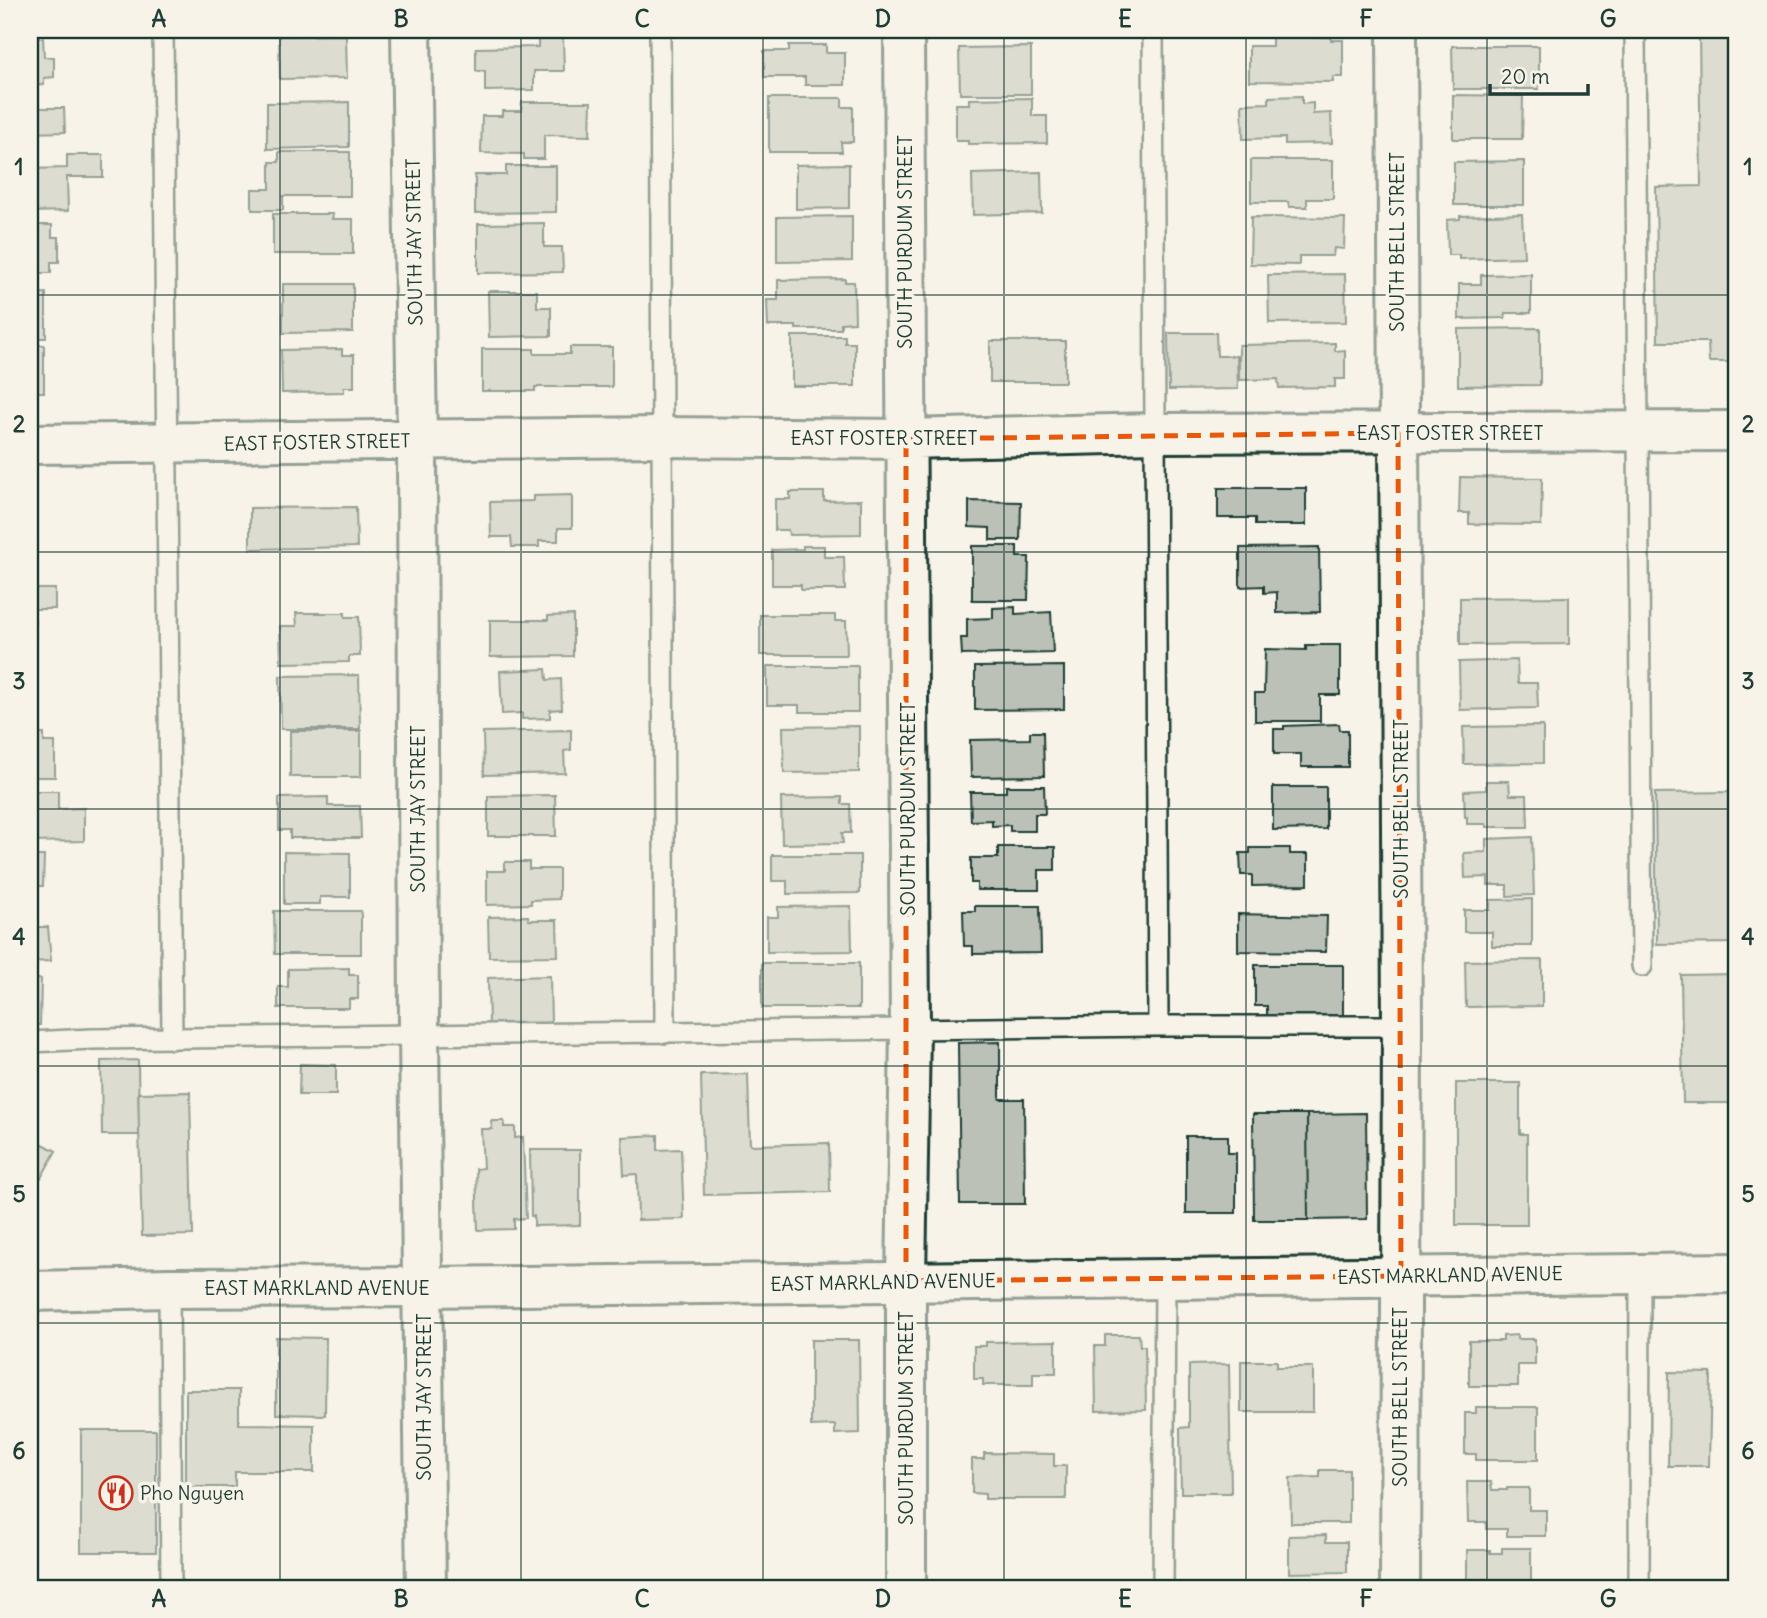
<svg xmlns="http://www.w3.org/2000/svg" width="1767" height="1618" viewBox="0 0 1767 1618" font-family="Delius,sans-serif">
<rect width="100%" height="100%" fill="#f7f3e8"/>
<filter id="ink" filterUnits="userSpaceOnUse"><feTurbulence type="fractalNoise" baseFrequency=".0143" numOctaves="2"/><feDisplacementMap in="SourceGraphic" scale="14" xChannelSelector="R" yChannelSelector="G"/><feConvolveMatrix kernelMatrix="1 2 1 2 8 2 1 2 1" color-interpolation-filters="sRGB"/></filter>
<g filter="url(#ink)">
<!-- building -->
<path fill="#bbc1b6" stroke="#1f3d34" stroke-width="2" d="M1699 30H1737V362H1709L1708 342H1658L1656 187 1701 186Z
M346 35 347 78 280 79 279 36Z
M1272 37H1331V40H1343V77H1333V82L1249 81V46H1272Z
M30 38H43L44 57H54V77L44 78V85L30 86Z
M538 38H563L564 71H534V90L485 91V71H476V48L538 47Z
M789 45H826V53H845V85H805V77H764V51H789Z
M1452 46H1539V89H1453Z
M1031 47V94H960L959 48Z
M1453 95 1523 96 1522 139H1453Z
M1302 96V104L1313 103V114L1331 113 1332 143 1285 144V138L1243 139 1242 104 1269 103V97Z
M769 98H842V107H853V142H841L842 152H769Z
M1032 98V116H1047V143L968 144V141H956V104H969V99Z
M349 102V147L267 149V103Z
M522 102H591L590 136 544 135V159H524V154L481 153 482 116H502V111H521Z
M30 108H64L65 132 30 133Z
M279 152H350V196H283V210H252V189H270V162H279Z
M67 155H103V177H67L68 211 30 212V169L67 168Z
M1251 160H1333V199H1307V207H1289L1288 202H1251Z
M1524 161V205H1454V162Z
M849 164V208L796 209V165Z
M506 166H556V212L475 213V175H506Z
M1041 172 1042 213 973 215 972 174Z
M273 214H333L332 219H353V254H273Z
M1522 214 1524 257 1459 259V255H1448L1447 220 1460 219V216Z
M852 216V261L777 262V217Z
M1251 217 1345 218 1344 249 1334 248 1333 256H1299V265L1250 264Z
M544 223V247H562L563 272 478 273V224Z
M30 225H52V237H59V262H51V273H30Z
M1345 274 1346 322 1269 323 1268 275Z
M1531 274V313H1505V318L1459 319V284H1481V275Z
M845 279V282H854L855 322 841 323V329H796V326H768L767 300H778V280Z
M283 284H353V332L283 333Z
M488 291H537V307H551V336L489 337Z
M46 293V338H30V294Z
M1540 328V385L1458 386V329Z
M1168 333H1216L1217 356H1237L1238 389 1169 390Z
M792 336H845V343H855V386H792Z
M990 341H1065V382H990Z
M1335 343V351L1345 350V379H1335V387L1279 388 1278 379 1239 380V345Z
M30 345H44V392H30Z
M570 347H612V387H535V391H482V349H534V354H570Z
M342 349V355H354V387H344V392L282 393 281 350Z
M1460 477 1542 478 1541 525 1469 524V513H1459Z
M1218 488H1306V525H1255V518H1218Z
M790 492H824V501L861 500V534L789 535 788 530H775V499H790Z
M572 495V528H558V541H539V547H512L511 537H491L490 502 533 501V496Z
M30 498H35L37 545 30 546Z
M969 501 1021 502 1020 540H990V528L969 527Z
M356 507 357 547 250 549V508Z
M1729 538H1737V563L1729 564Z
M803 546H824V557H844L845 590H801V585H772V550L803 549Z
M972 546H1017V557H1029L1028 600H972Z
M1319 547 1320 612 1277 613V592L1264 593V586L1240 587V548Z
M30 568H33V589H55V609H30Z
M1569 597V644L1460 645V598Z
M1015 607V614L1051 612 1053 653 962 655 961 638H967V619L993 618V608Z
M296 613H345V617H359L360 656H349V662L281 663 280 626H297Z
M573 615V656L490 657V620H548V616Z
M760 615H835V621H846L847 655H760Z
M30 620H35L36 664H30Z
M1306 645H1340V695H1320V721H1255V693H1264L1265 649 1306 650Z
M1517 660 1518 683H1537L1538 708 1460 710 1459 662Z
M767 666H858V712H799V705H767Z
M1064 666V709L975 710V667Z
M546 669 547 680 561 679 562 709 550 710V718L522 719V713L502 714 500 671Z
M359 675 360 729H281L280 676Z
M1339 724 1340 730H1348V767H1301V754H1274V729H1284V726Z
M859 726V772L784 773 783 727Z
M1543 726V763L1464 764 1463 727Z
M571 730V750L564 751 565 773 484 775 483 732Z
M290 731H361V777H290Z
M1030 732H1043L1044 776 971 777 970 740 1030 739Z
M30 734H44V742H55V777H30Z
M1486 781H1509L1510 795H1527L1528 827H1487L1486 824H1467V817H1465L1464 791 1486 790Z
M1006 786H1044L1045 814H1035V831H1010V825L992 826V820L971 821 970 792H1006Z
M1273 787H1326V829L1273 830Z
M31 791H58V809L84 808V841L30 842Z
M1737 792V943L1657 944 1655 793Z
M555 795 556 836H488V796Z
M328 797V806H360L361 838H290V830H279V798Z
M842 797V804H850L851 833H842L843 843 782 844 781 798Z
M1532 837 1534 895 1507 896V885H1488V877L1465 878 1464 853 1486 852V839Z
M998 847H1055V870H1039V890H977V883H971V858H998Z
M1250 848H1290V854H1308V885L1252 886V875H1241L1240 853H1250Z
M284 852 350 853V897H320V904H284Z
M772 855H860V893L787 894V881H772Z
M30 856H44L43 886H32L31 900H30Z
M505 862H529V869H559V899L531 900V904L487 905V871H505Z
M1532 899V946H1492V932H1464V910H1490V900Z
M851 906 852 951 767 952V917H778V907Z
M975 906H1040L1041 953 973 954V946H964L963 911H975Z
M274 911H361V954H275Z
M1238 914 1327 916 1326 952 1238 951Z
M528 916 529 920H557L558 956 489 957 488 917Z
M30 919H36V927H48L51 961 30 962Z
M1542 960V1006L1466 1007 1465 961Z
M762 963H859V1008H762Z
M1255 965H1343V1017L1267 1016V1006H1255Z
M349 968V975H358V999H349V1008H278V987H288V969Z
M1737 974V1103H1683L1681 975Z
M550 976 551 1023 489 1025 488 978Z
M30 979H41L40 1025H30Z
M1000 1042V1099H1024L1025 1204H960L958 1043Z
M138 1060 139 1135H102L101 1061Z
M300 1064 336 1065V1095H299Z
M748 1074 750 1145 829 1143 830 1192 704 1195 701 1075Z
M1456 1083H1520V1134H1527V1225H1456Z
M190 1092 193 1235 142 1236 138 1093Z
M1366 1113 1367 1219 1308 1220 1307 1114Z
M1253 1114H1307L1308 1220H1254Z
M491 1121H504V1127H515V1138L523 1137 526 1218 514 1219V1229L478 1230 476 1169 483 1168 481 1129H492Z
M658 1135V1150L681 1149 684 1219 638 1220 637 1174 624 1175 622 1137Z
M1186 1136H1228V1153H1236V1213H1186Z
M30 1137 56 1151 41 1178 30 1172Z
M530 1150H580V1225L534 1226V1216H531Z
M1105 1335H1139L1140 1346H1145L1146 1410 1096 1411 1095 1346H1105Z
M1517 1335V1339H1535V1365H1518V1386H1469V1341H1503V1336Z
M276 1337 326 1338 325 1415 276 1414Z
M811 1340H859L860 1433 835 1434V1425L811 1426Z
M1056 1341V1373H1033V1385H983V1379H974V1346H986V1342Z
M1241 1361H1277V1367H1313V1412H1241Z
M1229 1364 1231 1493H1181L1180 1428 1189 1427V1365Z
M1669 1372 1711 1373 1709 1466H1668Z
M186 1390H239V1424L314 1425V1472H235V1487H186Z
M1476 1407H1538V1460H1476V1454H1465V1413H1476Z
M81 1430H156V1552H81Z
M984 1453 1054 1454V1466H1066V1499H985V1494L972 1493V1459H984Z
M1320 1470H1349V1523H1291L1290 1478 1320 1477Z
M1467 1482H1491L1492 1490H1507V1488H1529V1510H1546V1536H1507V1529H1486V1522H1468Z
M1326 1535V1542H1347V1572L1289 1573V1536Z
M1502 1548H1531V1588H1485V1586H1467V1550H1490V1553H1502Z
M336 1580V1586H360V1588H293L313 1587V1581Z"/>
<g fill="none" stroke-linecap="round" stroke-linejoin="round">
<defs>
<path id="service" d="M163 30 172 1039
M660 30 665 1033
M1153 30 1158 1026
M1635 30 1642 966
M30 1042 92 1039 1158 1026H1402
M169 1288 171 1588
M1163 1588 1165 1279
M1639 1588 1640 1274"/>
<path id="minor" d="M411 30 417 440 419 1036 426 1588
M904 30 910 1030 906 1281V1588
M1397 30 1402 1026 1400 1588
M30 444 662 437 906 439 1155 433 1737 431"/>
<path id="primary" d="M30 1291 169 1288 423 1287 1737 1273"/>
</defs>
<!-- service casing -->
<use href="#service" stroke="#1f3d34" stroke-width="24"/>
<!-- minor casing -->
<use href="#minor" stroke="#1f3d34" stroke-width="44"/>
<!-- primary casing -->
<use href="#primary" stroke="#1f3d34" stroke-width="44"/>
<!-- service -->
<use href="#service" stroke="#f7f3e8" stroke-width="19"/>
<!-- minor -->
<use href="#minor" stroke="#f7f3e8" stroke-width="38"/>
<!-- primary -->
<use href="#primary" stroke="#f7f3e8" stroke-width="38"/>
</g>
</g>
<!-- marked area -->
<path d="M0 0H1767V1618H0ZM1398 433 1401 1276 906 1281V439Z" fill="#f7f3e8" fill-opacity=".55" fill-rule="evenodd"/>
<path fill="none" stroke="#e8590c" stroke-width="5" stroke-dasharray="14 9" stroke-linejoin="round" d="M1398 433 1401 1276 906 1281V439Z"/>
<!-- grid -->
<path fill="none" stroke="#1f3d34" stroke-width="2" stroke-opacity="0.55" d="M280 30V1588M521 30V1588M763 30V1588M1004 30V1588M1246 30V1588M1487 30V1588M30 295H1737M30 552H1737M30 809H1737M30 1066H1737M30 1323H1737"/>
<!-- icons -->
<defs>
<symbol id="restaurant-ring" viewBox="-11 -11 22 22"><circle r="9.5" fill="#f7f3e8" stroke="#c8321e" stroke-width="1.5"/><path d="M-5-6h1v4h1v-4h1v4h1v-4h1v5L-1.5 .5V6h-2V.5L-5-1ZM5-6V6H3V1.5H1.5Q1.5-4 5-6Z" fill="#c8321e"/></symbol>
</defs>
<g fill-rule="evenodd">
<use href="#restaurant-ring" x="97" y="1474" width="38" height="38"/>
</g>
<g text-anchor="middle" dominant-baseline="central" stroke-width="7" stroke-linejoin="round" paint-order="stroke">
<!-- street labels -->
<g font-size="19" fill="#1f3d34" stroke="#f7f3e8">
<text transform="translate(414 242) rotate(-91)">SOUTH JAY STREET</text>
<text transform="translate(905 242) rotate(-90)">SOUTH PURDUM STREET</text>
<text transform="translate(1397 242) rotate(-90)">SOUTH BELL STREET</text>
<text x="1450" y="433">EAST FOSTER STREET</text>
<text x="884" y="438">EAST FOSTER STREET</text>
<text transform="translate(317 442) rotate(-1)">EAST FOSTER STREET</text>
<text transform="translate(418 809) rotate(-90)">SOUTH JAY STREET</text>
<text transform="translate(908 809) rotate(-90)">SOUTH PURDUM STREET</text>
<text transform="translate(1401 809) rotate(-90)">SOUTH BELL STREET</text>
<text transform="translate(1450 1275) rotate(-1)">EAST MARKLAND AVENUE</text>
<text transform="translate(883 1282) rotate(-1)">EAST MARKLAND AVENUE</text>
<text x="317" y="1288">EAST MARKLAND AVENUE</text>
<text transform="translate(424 1397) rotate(-90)">SOUTH JAY STREET</text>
<text transform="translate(1400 1397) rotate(-90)">SOUTH BELL STREET</text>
<text transform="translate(906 1418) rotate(-90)">SOUTH PURDUM STREET</text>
</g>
<!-- poi labels -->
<g font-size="19" fill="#1f3d34" stroke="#f7f3e8" text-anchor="start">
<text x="140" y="1493">Pho Nguyen</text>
</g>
</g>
<!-- margin -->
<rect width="1767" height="1618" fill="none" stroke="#f7f3e8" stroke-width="77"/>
<!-- scale -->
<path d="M1490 84v10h98v-10" fill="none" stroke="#1f3d34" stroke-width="3.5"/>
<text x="1501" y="84" font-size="21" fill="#1f3d34" stroke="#f7f3e8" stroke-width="5" paint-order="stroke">20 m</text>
<rect x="38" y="38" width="1690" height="1542" fill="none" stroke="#1f3d34" stroke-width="2.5"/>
<g font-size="23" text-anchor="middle" font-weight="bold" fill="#1f3d34">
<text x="159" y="27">A</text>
<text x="401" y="27">B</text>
<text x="642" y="27">C</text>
<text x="883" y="27">D</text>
<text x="1125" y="27">E</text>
<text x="1366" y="27">F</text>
<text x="1608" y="27">G</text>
<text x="19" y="175">1</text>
<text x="1748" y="175">1</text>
<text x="19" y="432">2</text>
<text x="1748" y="432">2</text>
<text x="19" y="689">3</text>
<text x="1748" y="689">3</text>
<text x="19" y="945">4</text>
<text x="1748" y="945">4</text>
<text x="19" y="1202">5</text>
<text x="1748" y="1202">5</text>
<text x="19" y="1459">6</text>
<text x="1748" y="1459">6</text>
<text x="159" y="1607">A</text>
<text x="401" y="1607">B</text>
<text x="642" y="1607">C</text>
<text x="883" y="1607">D</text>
<text x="1125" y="1607">E</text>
<text x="1366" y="1607">F</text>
<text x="1608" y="1607">G</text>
</g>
</svg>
